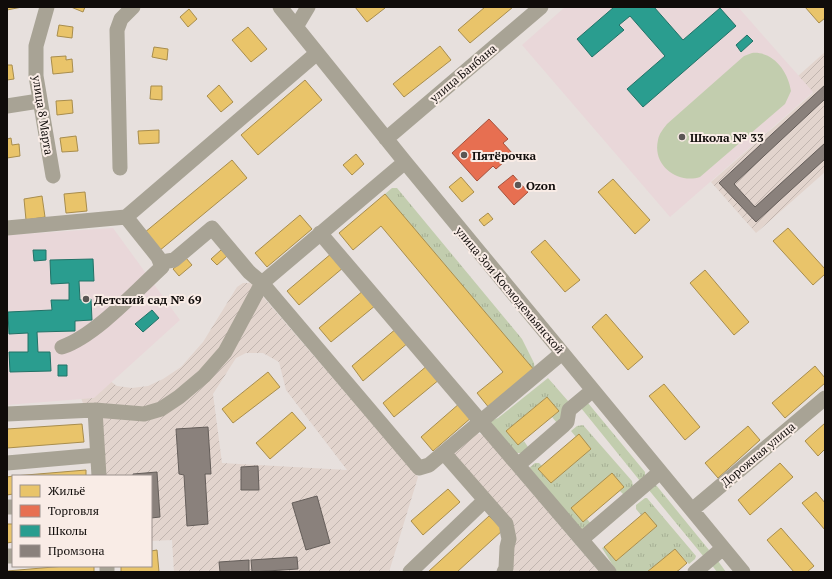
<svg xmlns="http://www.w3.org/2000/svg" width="832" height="579" viewBox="0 0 832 579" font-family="'PT Serif',serif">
<defs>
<pattern id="industrial-furrows" width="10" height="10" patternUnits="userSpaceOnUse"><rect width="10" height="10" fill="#e2d4cd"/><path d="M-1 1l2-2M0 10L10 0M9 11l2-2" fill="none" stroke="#c1b5af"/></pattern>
<pattern id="grass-tufts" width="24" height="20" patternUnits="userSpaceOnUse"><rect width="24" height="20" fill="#c2cdae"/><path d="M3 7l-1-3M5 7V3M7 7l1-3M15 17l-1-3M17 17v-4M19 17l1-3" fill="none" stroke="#a6af94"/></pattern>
</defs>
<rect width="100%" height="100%" fill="#e7e0dd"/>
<!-- industrial -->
<path fill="url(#industrial-furrows)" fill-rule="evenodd" d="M825 52V172L756 233 711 182 813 93 798 76Z
M243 283H249L253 285 418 477 389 572H174L172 540 151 541V476H93L89 420 80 395 106 378 117 386 132 388 148 386 163 379 181 367 203 342 237 287ZM246 353H263L279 362 286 390 347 470 222 463 213 394 236 358Z
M476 433 483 435 599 572H508L510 548 453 454Z"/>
<!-- education -->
<path fill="#e9d7d9" d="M565 7H738L813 92 670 217 522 45Z
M113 228 180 320 94 398 7 405V235Z"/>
<!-- grass -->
<path fill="url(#grass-tufts)" d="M392 188H397L522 339 534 363 535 371 385 194Z
M548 378 568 401 563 418 557 423 552 417 559 411 547 397 506 431 518 445 524 441 528 447 522 453H513L488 422 498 418Z
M588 403 645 472V476L640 481 581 408Z
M583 425 632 481 633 486 624 495 620 491 624 487 612 473 583 522 587 519 591 524 583 531 528 469 535 463H539L542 466 538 469 551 483 591 449 579 435 576 437 571 431 577 426Z
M656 485 709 550 704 557 648 489Z
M645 498H647L696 556 695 559 689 564 675 549 647 572H617L602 548 604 547 616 561 656 527 645 512 641 515 636 509V505Z
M718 561 726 572H717L711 564Z"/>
<!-- pitch -->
<path fill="#c2cdae" d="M752 53C773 51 788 71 791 91L785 104 700 177C678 184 652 166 658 140 659 134 663 129 667 124L744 56Z"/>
<!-- homes -->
<path fill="#e9c46a" stroke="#a88d4d" d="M7 7H22L7 10Z
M71 7H85L83 12Z
M355 7H384L385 8 367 22Z
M485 7H513L470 43 458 30Z
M805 7H825V18L819 23Z
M189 9 197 19 188 27 180 17Z
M59 25 73 27 72 38 57 36Z
M248 27 267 49 251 62 232 40Z
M440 46 451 60 404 97 393 84Z
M154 47 168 49 167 60 152 57Z
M66 56V60L72 59 73 72 53 74 51 57Z
M7 65H12L14 79 7 80Z
M305 80 322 100 258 155 241 135Z
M219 85 233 102 221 112 207 96Z
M151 86H162V100L150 99Z
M72 100 73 113 57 115 56 101Z
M159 130V143L139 144 138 131Z
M76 136 78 151 62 152 60 138Z
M11 138 12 145 19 144 20 156 7 158V139Z
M356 154 364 164 352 175 343 165Z
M232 160 247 178 159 251 144 233Z
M461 177 474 192 462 202 449 187Z
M613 179 650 220 635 234 598 192Z
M85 192 87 211 66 213 64 194Z
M385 194 535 371 490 409 477 393 503 372 381 226 353 250 339 233Z
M42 196 45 217 26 220 24 199Z
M488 213 493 219 484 226 479 220Z
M300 215 312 229 267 267 255 253Z
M788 228 825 269V274L813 285 773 241Z
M545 240 580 280 565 292 531 252Z
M221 250 227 256 217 265 211 259Z
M332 253 344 267 299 305 287 291Z
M186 258 192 265 179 276 173 269Z
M705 270 749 322 734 335 690 283Z
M364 290 376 305 331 342 319 328Z
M606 314 643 357 628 370 592 327Z
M397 328 409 342 363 381 352 366Z
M428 365 440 379 394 417 383 403Z
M815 366 825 378V383L785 418 772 403Z
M268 372 280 387 233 423 222 409Z
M664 384 700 427 685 440 649 396Z
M547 397 559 411 518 445 506 431Z
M460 403 472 417 433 451 421 437Z
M292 412 306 428 270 459 256 443Z
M825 423V449L818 456 805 441Z
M82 424 84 442 7 448V429Z
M748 426 760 440 718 478 705 463Z
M579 434 591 449 551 483 538 469Z
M780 463 793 477 750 515 738 500Z
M86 470V476H14Z
M612 473 624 487 583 522 571 508Z
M13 476V494L7 495V477Z
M448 489 460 502 423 535 411 521Z
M816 492 825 503V530L802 503Z
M645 512 657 526 616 561 604 547Z
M489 516 503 530 457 572H428Z
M7 524H13V542L7 543Z
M781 528 814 566 807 572H794L767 540Z
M675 549 687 563 679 570 676 572H647Z
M157 550 159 572H121V566H151V551Z
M65 566H94V572H7V571Z"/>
<!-- shops -->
<path fill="#e76f51" stroke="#a6513c" d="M489 119 508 139 503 143 513 154 496 169 493 166 477 181 452 153Z
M513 175 528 192 514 205 498 187Z"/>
<!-- schools -->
<path fill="#2a9d8f" stroke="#227267" d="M614 7H654L683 40 720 8 736 26 643 107 627 89 665 56 630 16 619 25 624 30 592 57 577 39Z
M747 35 753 41 741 52 736 45Z
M33 250H46V260L34 261Z
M93 259 94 281H79L80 300 91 299 92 320 75 321V331L37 332 38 352H50L51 371 10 372 9 352H28V333L9 334 8 312 52 310 51 300H69V283L51 284 50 260Z
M152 310 159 318 143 332 135 324Z
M58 365H67V376H58Z"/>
<!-- industry -->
<path fill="#8a817c" stroke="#655e5a" d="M825 85V99L734 184 755 207 825 143V159L756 222 719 183Z
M208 427 211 474H205L208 524 187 526 184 475 179 474 176 429Z
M258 466 259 490H241V467Z
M157 472 160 517 151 518V476H133V474Z
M317 496 330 543 306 550 292 503Z
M297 557 298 569 252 572 251 560Z
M249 560V572H220L219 562Z"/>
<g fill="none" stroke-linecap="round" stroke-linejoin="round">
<!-- minor -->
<path stroke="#a8a395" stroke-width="15" d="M47 7 36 46V76L53 176
M280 7 405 162 743 572
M296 27 308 7
M7 106 39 101
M386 139 541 7
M405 162 262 283 419 468 429 465 562 353
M120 168 117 30 121 19 133 7
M7 228 126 217 317 53
M320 233 609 572
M62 347C95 336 136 291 162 267L158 257 126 217
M95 410 99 476
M7 414 95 410 144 414 161 409 179 397 204 376 225 352 262 283 249 272 212 228 174 260 162 262
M444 453 506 524 509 539 507 547 506 568 504 572
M7 463 98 455
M518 465 564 425 567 422 569 410 593 390
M7 507H13
M692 510 825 398
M582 539 660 472
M7 556H13
M107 566V572
M410 572 485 500
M695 572 723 548"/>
</g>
<!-- markers -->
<g fill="#5b5654" stroke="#f9ece6" stroke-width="1.5">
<circle cx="682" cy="137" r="4"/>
<circle cx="464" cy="155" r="4"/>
<circle cx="518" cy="185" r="4"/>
<circle cx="86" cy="299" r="4"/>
</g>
<g text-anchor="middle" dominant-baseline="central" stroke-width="4" stroke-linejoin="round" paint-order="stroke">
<!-- street labels -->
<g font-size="12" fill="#100c0a" stroke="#f9ece6">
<text transform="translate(463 73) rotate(-40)">улица Банбана</text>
<text transform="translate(43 115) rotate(81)">улица 8 Марта</text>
<text transform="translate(510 290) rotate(50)">улица Зои Космодемьянской</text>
<text transform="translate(758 454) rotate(-40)">Дорожная улица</text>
</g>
<!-- poi labels -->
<g font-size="12" font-weight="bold" fill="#100c0a" stroke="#f9ece6" text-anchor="start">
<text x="690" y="137">Школа № 33</text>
<text x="472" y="155">Пятёрочка</text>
<text x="526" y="185">Ozon</text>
<text x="94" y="299">Детский сад № 69</text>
</g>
</g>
<!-- border -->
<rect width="832" height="579" fill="none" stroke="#100c0a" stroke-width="16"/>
<!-- legend -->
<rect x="12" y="475" width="140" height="92" fill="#f9ece6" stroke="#9c928e"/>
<rect x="20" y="485" width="20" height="12" fill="#e9c46a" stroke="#9c928e"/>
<text x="48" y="495" font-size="12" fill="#100c0a">Жильё</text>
<rect x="20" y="505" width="20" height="12" fill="#e76f51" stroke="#9c928e"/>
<text x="48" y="515" font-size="12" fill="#100c0a">Торговля</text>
<rect x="20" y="525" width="20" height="12" fill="#2a9d8f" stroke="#9c928e"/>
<text x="48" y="535" font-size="12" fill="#100c0a">Школы</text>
<rect x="20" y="545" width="20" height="12" fill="#8a817c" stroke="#9c928e"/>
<text x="48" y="555" font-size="12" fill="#100c0a">Промзона</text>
</svg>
